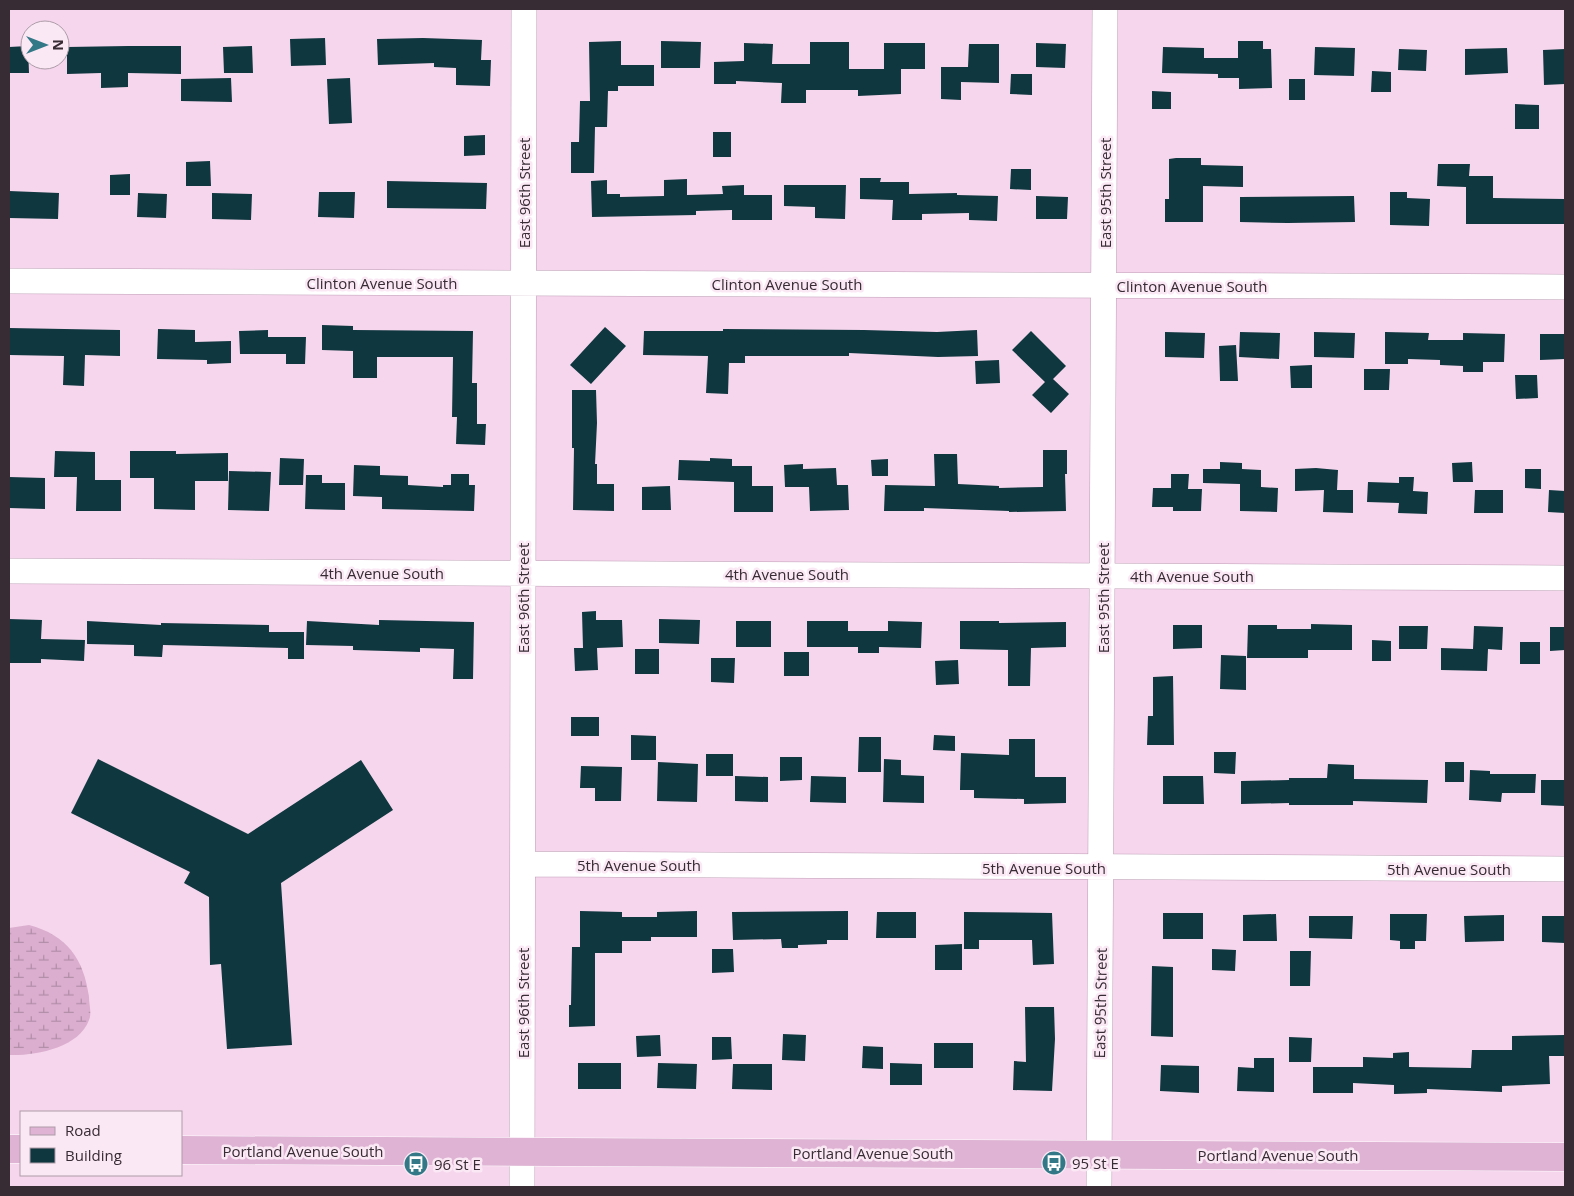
<svg xmlns="http://www.w3.org/2000/svg" width="1574" height="1196" viewBox="0 0 1574 1196" font-family="'Open Sans',sans-serif">
<defs>
<pattern id="wetland-marsh" width="20" height="14" patternUnits="userSpaceOnUse" patternTransform="scale(1.25)"><rect width="20" height="14" fill="#dbaecf"/><path d="M1 5h8M5 5V1M11 12h8M15 12V8" fill="none" stroke="#b28ea9"/></pattern>
</defs>
<rect width="100%" height="100%" fill="#f6d6ed"/>
<!-- wetland -->
<path fill="url(#wetland-marsh)" d="M29 925C67 935 84 959 89 997 89 1005 92 1013 89 1020 79 1048 35 1056 9 1055V928Z"/>
<!-- building -->
<path fill="#0f373f" d="M325 38 326 65 291 66 290 39Z
M423 38 482 40 481 60H491L490 86 456 85V68L434 67V63L378 65 377 39Z
M621 41V65H654V86H618V91H608L607 127H595L594 173H571V142H579L580 101H590L589 42Z
M661 41 701 42 700 68H661Z
M1238 41H1263V49H1271L1272 88 1239 89V78H1218V74L1162 73 1163 47 1204 48V58H1238Z
M810 42H849V69H884V43H925V69H901V94L858 96V90H806V103H781L782 83 736 81V84H714V62L744 61V43L773 44 772 64H810Z
M1036 43 1066 44 1065 68 1036 67Z
M969 44H999V83L961 82V100L941 99V67H968Z
M28 46 29 73H9V47Z
M128 46H181V74L128 73V87L101 88V73L67 74V47Z
M252 46 253 73H224L223 47Z
M1315 47 1355 48 1354 76 1314 75Z
M1507 48 1508 73 1465 75V49Z
M1399 49 1427 50 1426 71 1398 70Z
M1565 49V84L1544 85 1543 50Z
M1372 71 1391 72V92H1371Z
M1011 74H1032V95L1010 94Z
M231 78 232 102 181 101V79Z
M350 78 352 123 329 124 327 79Z
M1289 79H1305V100H1289Z
M1152 91 1171 92V109H1152Z
M1515 104 1539 105V129H1515Z
M713 132H731V157H713Z
M485 135V155L464 156V136Z
M1176 158H1201V165L1243 166V187L1203 186V222H1165V199H1169V159Z
M210 161 211 186H186V162Z
M1438 164H1470L1469 176H1493V198L1565 199V224H1466V187L1437 186Z
M1011 169H1031V190L1010 189Z
M130 174V195H110V175Z
M860 178H881L880 182H909V194L957 193V195L998 196 997 221 969 220V213L922 214V220H892L893 200 860 199Z
M687 179V195L723 194 722 186 744 185V195H772V220H732V210L696 211V215L592 217 591 181 607 180V194H620V197L664 196V180Z
M387 181 487 183 486 209 387 208Z
M784 185H846L845 219 815 218V207L784 206Z
M9 191 59 193 58 219 9 218Z
M319 192H355L354 218 318 217Z
M1390 192H1407V198L1430 199 1429 226 1390 225Z
M138 193 167 194 166 218 137 217Z
M212 193 252 194 251 220 212 219Z
M1036 196 1068 197 1067 219H1036Z
M1354 196 1355 222 1288 223 1240 222V197Z
M322 325 353 326V330L473 331 472 383H477V424H486L485 445 456 444 457 417H452L453 357H377V378H353V351L322 350Z
M605 327 626 346 591 384 570 365Z
M9 328 120 330V356L85 355 84 386 63 385 64 356 9 355Z
M158 329 195 330V342L231 341V363L207 364V360L157 359Z
M723 329 864 330 937 332 977 330 978 356 938 357 849 353V356H745V363H729L728 394 706 393 708 356 643 355 644 331H723Z
M268 330V337H306L305 364H286V354H240L239 331Z
M1031 331 1066 366 1053 379 1069 394 1051 413 1032 395 1045 382 1012 350Z
M1165 332 1205 333 1204 358 1165 357Z
M1240 332 1280 333 1279 359 1239 357Z
M1314 332 1355 333 1354 358 1314 357Z
M1385 332 1429 333 1428 340H1463V333L1505 334 1504 362H1483V372H1463V366L1440 365V360L1408 359V364H1385Z
M1540 334H1565V359L1540 360Z
M1236 345 1238 381H1220L1219 346Z
M999 360 1000 383 976 384 975 361Z
M1312 365V388H1291L1290 366Z
M1364 369H1390L1389 390H1364Z
M1515 375H1537L1538 398 1516 399Z
M572 390H596L597 423 595 464H597V484H614V511L573 510 574 448H572Z
M1043 450H1067V474H1065L1066 511 1009 512V511L924 508V511H884L885 485 935 486 934 454H957L958 484 999 486V488L1043 487Z
M55 451 95 452V480H121V511H76L77 477H54Z
M130 451H176V454L228 453V481H195V510L154 509V478H130Z
M280 458 304 459 303 485H279Z
M710 458 732 459V466H752V486H773V512H734V482L678 480 679 460 710 461Z
M888 459V476H872L871 460Z
M1220 462 1242 463V469L1261 470V487L1278 488 1277 512 1240 511V484L1203 483V469H1220Z
M1472 462 1473 482H1453L1452 463Z
M803 464V469L836 468 837 485H848L849 510 810 511 809 487H785L784 465Z
M354 465 380 466V475L408 476V485L443 487V485H451V474H469V485H475L474 511 382 509V497L353 496Z
M1316 468 1338 470 1337 490H1353V513L1323 512 1324 490 1295 491V469Z
M1525 469H1541V489L1525 488Z
M229 471 271 472 269 511 228 510Z
M1171 474H1189L1188 489H1202L1201 511H1173V507H1152L1153 488H1171Z
M306 475H322V483H345V510L305 509Z
M9 477 45 478V509L9 508Z
M1399 477H1414L1413 491 1428 492 1427 514 1398 513 1399 503 1367 502 1368 482 1399 483Z
M670 486 671 510H642V487Z
M1475 490H1503V513H1474Z
M1549 490 1565 491V513L1548 512Z
M596 611V620H622L623 647 597 648 598 670 575 671 574 648H583L582 612Z
M9 619 42 620 41 639 85 640 84 661 41 659V663H9Z
M659 619 700 620 699 644 659 643Z
M379 620 474 622 473 679H453L454 649 420 648V652L353 650V646L306 645 307 621 379 625Z
M87 621 161 625V623L269 625V632H304V659H288V648L163 645 162 657 134 656V645L87 644Z
M736 621H771V647H736Z
M807 621H848V631H888V621L922 622 921 648 879 647V653H858V647H807Z
M960 621H999V623L1066 622V647L1031 648 1030 686H1008V650L960 649Z
M1311 624 1352 625V650H1308V658H1247L1248 625H1277V629H1311Z
M1173 625H1202V648L1173 649Z
M1399 626H1428L1427 649H1399Z
M1474 626 1503 627 1502 650 1488 649 1487 671 1441 670V648L1473 649Z
M1550 627H1565V650L1550 651Z
M1372 640 1391 641V661H1372Z
M1520 642H1540V664H1520Z
M635 649H659V674H635Z
M784 652H809V676H784Z
M1221 655 1246 656V690L1220 689Z
M711 658H735L734 683 711 682Z
M958 660 959 684 936 685 935 661Z
M1173 676 1174 745H1147L1148 716H1153V677Z
M571 717H599V736H571Z
M631 735 656 736V760H631Z
M934 735 955 736V751L933 750Z
M859 737H881V772H858Z
M1009 739H1035V777H1066V803L1024 804V799L974 798V790H960L961 753 1009 755Z
M1214 752H1236L1235 774 1214 773Z
M706 754H733V776H706Z
M780 757H802V780L780 781Z
M98 759 248 834 361 760 393 810 281 883 292 1045 227 1049 221 964 210 965 209 897 184 883 190 872 71 813Z
M884 759 901 760V775L924 776V803L883 802Z
M658 762 698 764 697 802 657 801Z
M1445 762H1464V782H1445Z
M1328 764 1354 765V779L1428 780 1427 803 1353 801V805H1289V803L1241 804V781L1289 780V778H1327Z
M581 766 622 767 621 801H595V788H580Z
M1470 770 1490 771V774H1536L1535 793H1502L1501 802 1469 800Z
M735 776 768 777V802L735 801Z
M811 776 846 777V803L810 802Z
M1163 776H1203L1204 804H1163Z
M1541 780H1565V806L1541 805Z
M580 911 622 912V917H657V912L697 911V937H651V941H622V953H595V1026L569 1027V1005H571L572 947H580Z
M848 911V940H827V944L798 945V948H782L781 939 733 940 732 912Z
M877 912H916V938H876Z
M964 912 1052 913 1054 964 1033 965 1032 940H979V949H964Z
M1163 913H1203V939H1163Z
M1276 914 1277 941H1243V915Z
M1390 914H1427L1426 941H1415V949H1400V941L1390 940Z
M1504 915V941L1465 942 1464 916Z
M1309 916H1353L1352 939 1309 938Z
M1542 916H1565V943L1542 942Z
M962 944V970H935V945Z
M712 949H733L734 972 712 973Z
M1212 949 1236 950 1235 971 1212 970Z
M1290 951H1311L1310 986H1290Z
M1152 966 1173 967V1037L1151 1036Z
M1025 1007H1054L1055 1039 1052 1091 1013 1090 1014 1061 1026 1062Z
M783 1034 806 1035 805 1061 782 1060Z
M660 1035 661 1056 637 1057 636 1036Z
M1565 1035V1056H1549L1550 1084 1502 1086V1092L1427 1089V1093L1394 1094V1085L1353 1083V1093H1313V1067H1363V1057L1393 1058V1053L1409 1052V1067L1471 1068 1472 1050H1512V1036Z
M712 1037H731L732 1059 712 1060Z
M1289 1037 1312 1038 1311 1062H1289Z
M934 1043H973V1068H934Z
M863 1046 883 1047V1069L862 1068Z
M1254 1058H1274V1092L1237 1091 1238 1067 1254 1068Z
M578 1063H621V1089H578Z
M658 1063 697 1064 696 1089 657 1088Z
M890 1063 922 1064V1085H890Z
M733 1064H772V1090L732 1089Z
M1161 1065 1199 1066V1093L1160 1091Z"/>
<g fill="none" stroke-linecap="round" stroke-linejoin="round">
<defs>
<path id="minor" d="M9 281 1565 287
M9 571 1565 578
M523 864 1565 869
M522 1187 524 9
M1099 1187 1105 9"/>
<path id="major" d="M9 1149H21
M181 1150 1565 1157"/>
</defs>
<!-- minor casing -->
<use href="#minor" stroke="#bc9eb4" stroke-width="26"/>
<!-- major casing -->
<use href="#major" stroke="#fff" stroke-width="29"/>
<!-- minor -->
<use href="#minor" stroke="#fff" stroke-width="25"/>
<!-- major -->
<use href="#major" stroke="#deb3d3" stroke-width="28"/>
</g>
<!-- icons -->
<defs>
<symbol id="bus-disc" viewBox="-11 -11 22 22"><circle r="9.5" fill="#337886" stroke="#fbe8f5"/><path d="M-5-6H5V4H4V6H2V4H-2V6H-4V4H-5ZM-3.5-4V0h7V-4ZM-3.5 1.2v1.5H-2V1.2ZM2 1.2v1.5H3.5V1.2Z" fill="#fff"/></symbol>
</defs>
<g fill-rule="evenodd">
<use href="#bus-disc" x="1040" y="1149" width="28" height="28"/>
<use href="#bus-disc" x="402" y="1150" width="28" height="28"/>
</g>
<g text-anchor="middle" dominant-baseline="central" stroke-width="5" stroke-linejoin="round" paint-order="stroke">
<!-- street labels -->
<g font-size="15" fill="#372b34" stroke="#fbe8f5">
<text transform="translate(524 193) rotate(-90)">East 96th Street</text>
<text transform="translate(1105 193) rotate(-90)">East 95th Street</text>
<text x="382" y="283">Clinton Avenue South</text>
<text x="787" y="284">Clinton Avenue South</text>
<text x="1192" y="286">Clinton Avenue South</text>
<text x="382" y="573">4th Avenue South</text>
<text x="787" y="574">4th Avenue South</text>
<text x="1192" y="576">4th Avenue South</text>
<text transform="translate(523 598) rotate(-90)">East 96th Street</text>
<text transform="translate(1103 598) rotate(-90)">East 95th Street</text>
<text x="639" y="865">5th Avenue South</text>
<text x="1044" y="868">5th Avenue South</text>
<text x="1449" y="869">5th Avenue South</text>
<text transform="translate(523 1003) rotate(-90)">East 96th Street</text>
<text transform="translate(1100 1003) rotate(-89)">East 95th Street</text>
<text x="303" y="1151">Portland Avenue South</text>
<text x="873" y="1153">Portland Avenue South</text>
<text x="1278" y="1155">Portland Avenue South</text>
</g>
<!-- poi labels -->
<g font-size="15" fill="#372b34" stroke="#fbe8f5" text-anchor="start">
<text x="1072" y="1163">95 St E</text>
<text x="434" y="1164">96 St E</text>
</g>
</g>
<!-- border -->
<rect width="1574" height="1196" fill="none" stroke="#372b34" stroke-width="20"/>
<!-- legend -->
<rect x="20" y="1111" width="162" height="65" fill="#fbe8f5" stroke="#ad9ca8"/>
<rect x="30" y="1127" width="25" height="8" fill="#deb3d3" stroke="#ad9ca8"/>
<text x="65" y="1136" font-size="15" fill="#372b34">Road</text>
<rect x="30" y="1148" width="25" height="15" fill="#0f373f" stroke="#ad9ca8"/>
<text x="65" y="1161" font-size="15" fill="#372b34">Building</text>
<!-- north arrow -->
<g transform="translate(45 45) rotate(90)"><circle r="24" fill="#fbe8f5" stroke="#ad9ca8"/>
<path d="M0-4L9 19L0 12L-9 19Z" fill="#337886"/>
<text y="-8" font-size="14" font-weight="bold" text-anchor="middle" fill="#372b34">N</text>
</g>
</svg>
